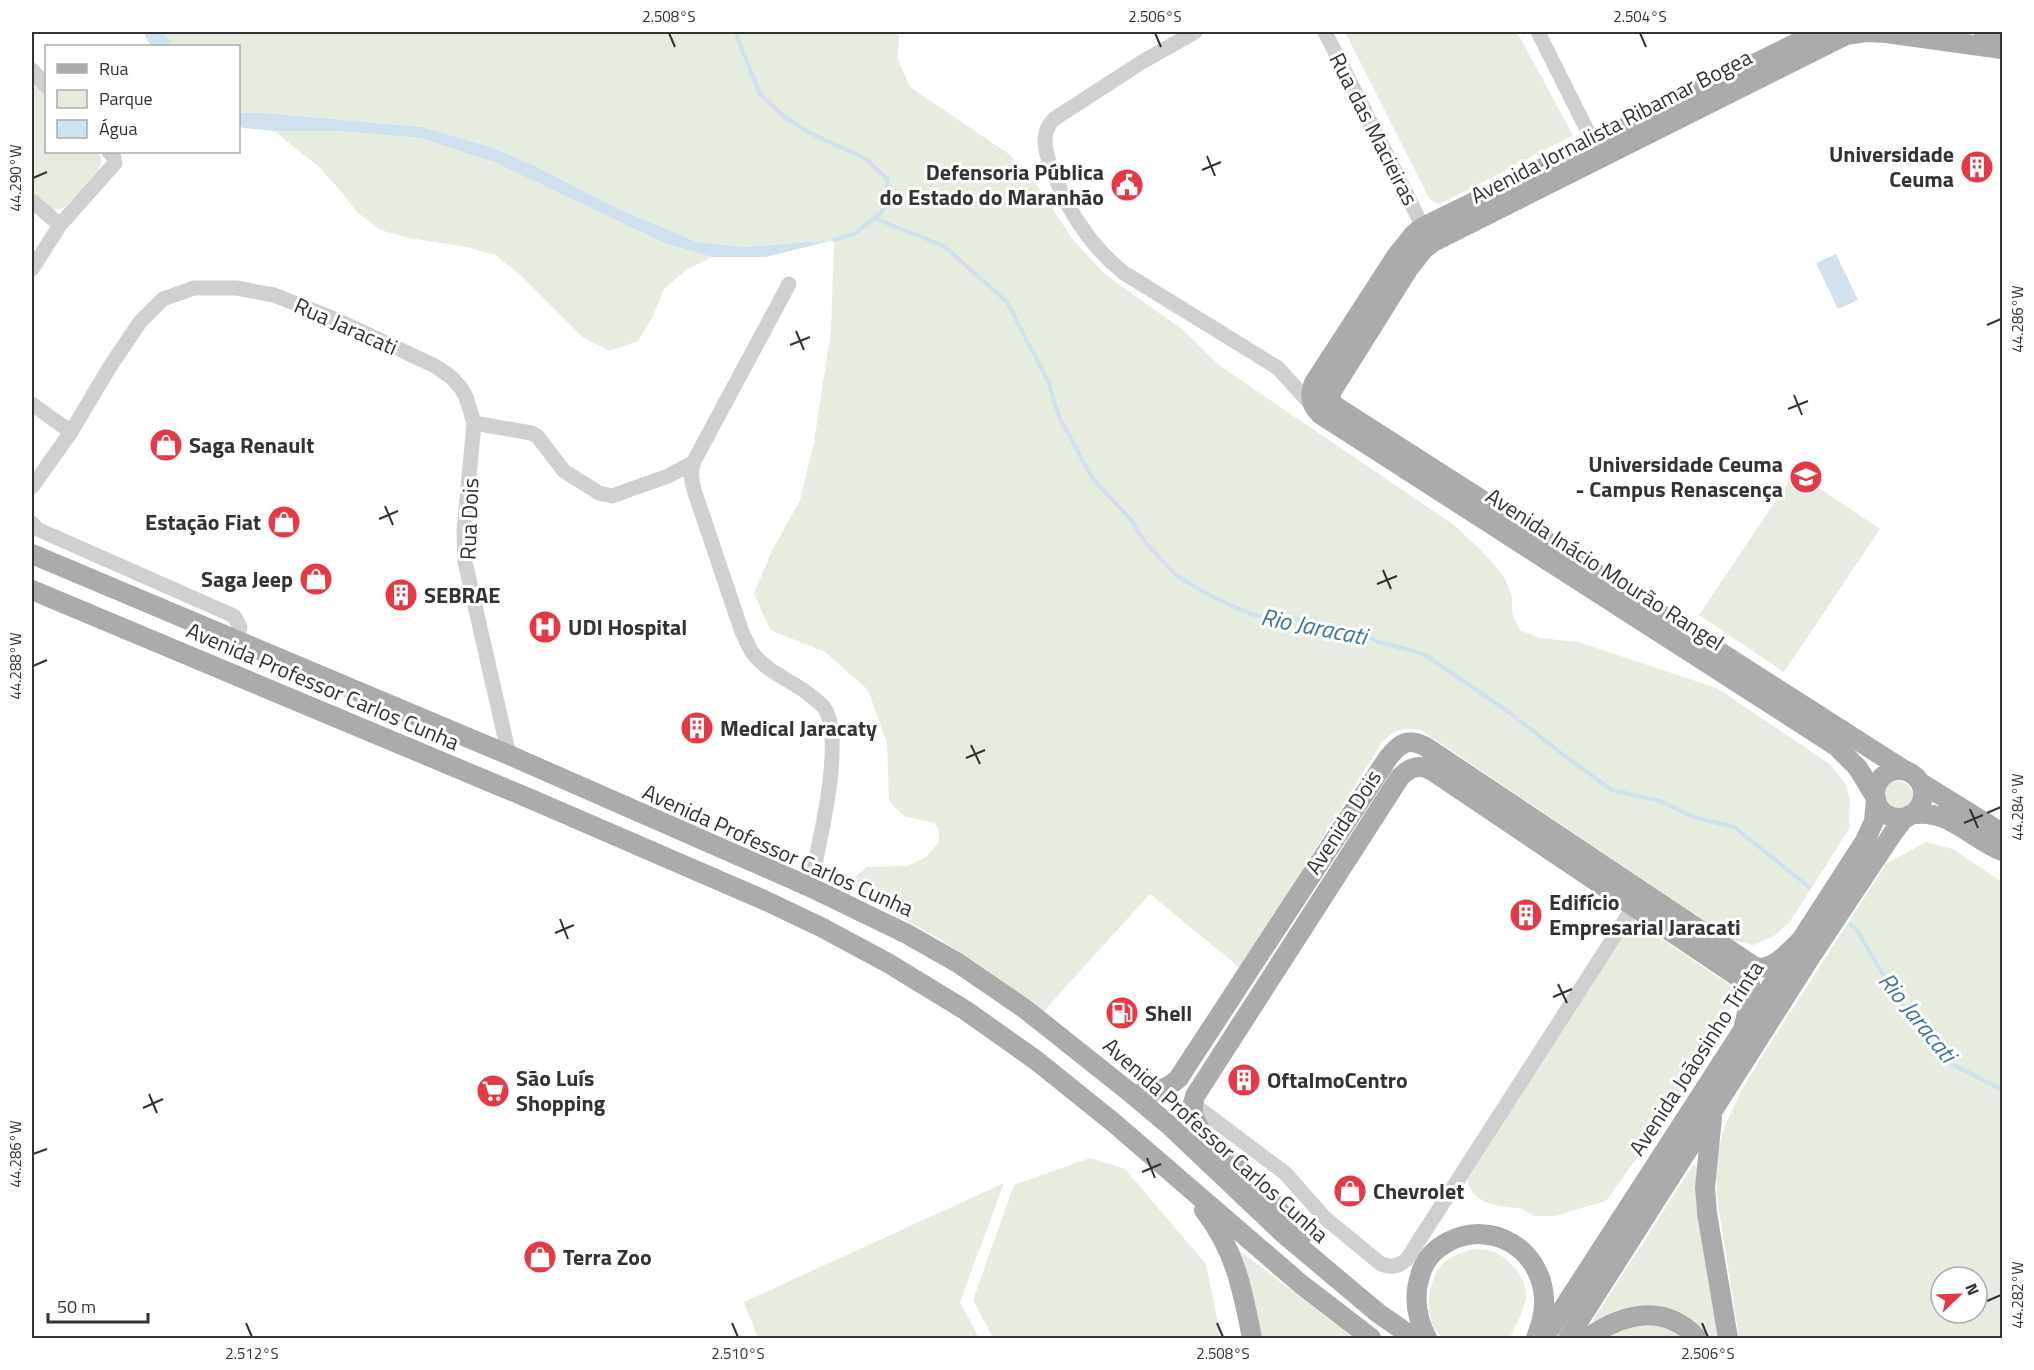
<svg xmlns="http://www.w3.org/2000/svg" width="2034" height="1370" viewBox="0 0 2034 1370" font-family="'Titillium Web',sans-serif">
<rect width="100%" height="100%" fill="#fff"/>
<!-- green -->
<path fill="#e6ecdf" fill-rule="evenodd" d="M163 32H899L898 60 910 87 1009 154 1039 188 1073 240 1106 275 1183 330 1220 366 1454 525 1485 554 1504 577 1512 596V613L1520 630 1539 638 1578 642 1717 688 1831 765 1846 785 1850 800 1849 829 1789 923 1774 936 1753 945 1731 940 1421 730C1402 727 1396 729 1382 742L1241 969 1150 894 1042 1013C987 965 925 929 860 896L856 888V876L867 867 907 866 926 857 939 842V832L935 823 904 816 889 801 887 743 868 690 825 652 770 630 754 593 772 551 800 500 814 442 831 330 834 240 746 247 697 242 619 209 533 165 491 147 422 127 266 113H242L239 111 238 46H173Z
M1345 32H1517L1573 135 1440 204 1430 200Z
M32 78 46 95V152H99L102 161 98 171 64 208 53 210 32 194Z
M274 131H339L420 138 496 163 664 243 712 257 686 270 664 289 653 316 638 341 610 351 582 337 519 274 495 255 466 247 409 238 380 230 357 212 339 189 319 167Z
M1795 472 1880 529 1784 672 1699 615Z
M1881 797a16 16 0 1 1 32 0a16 16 0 1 1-32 0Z
M1926 842 1953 849 2002 882V1338H1739L1718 1204 1715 1165 1723 1131 1739 1095 1757 1064 1886 864ZM1941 1277H1977V1313H1941Z
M1634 920 1737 990 1738 997 1722 1020 1712 1052 1606 1201 1554 1216H1534L1522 1209 1495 1205 1483 1201 1474 1194 1468 1184V1178Z
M1090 1158 1125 1169 1206 1264 1221 1338H993L973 1300 1014 1185Z
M1693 1165 1697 1168 1695 1185 1696 1205 1718 1338C1714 1338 1707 1340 1704 1338 1696 1335 1688 1325 1682 1320 1651 1295 1621 1306 1590 1325Z
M1004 1183 960 1302 979 1338H758L744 1302Z
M1472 1249C1478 1250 1486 1249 1491 1251 1509 1256 1528 1279 1526 1298 1524 1311 1515 1326 1510 1338 1497 1339 1454 1341 1445 1338 1421 1328 1427 1278 1443 1263 1451 1256 1462 1253 1472 1249Z
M1240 1251 1354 1338H1259Z
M1628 1323 1663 1325 1684 1338H1601Z"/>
<!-- water -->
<path fill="#cfe2ee" d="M143 32H163L173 46H151Z
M239 111 242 113H266L422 127 491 147 533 165 619 209 697 242 746 247 834 240 766 257H712L664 243 496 163 420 138 339 131H274L243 128 239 126Z
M1836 254 1858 300 1838 309 1816 263Z"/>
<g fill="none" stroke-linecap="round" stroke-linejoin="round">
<!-- stream -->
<path stroke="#cfe2ee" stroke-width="4" d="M737 32V37L760 94 783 116 808 132 866 159 888 180 882 212 874 218
M834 240 856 233 874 218 944 246 1007 302 1048 381 1059 417 1093 479 1131 520 1145 542 1177 576 1211 596 1253 615 1299 619 1342 627 1379 642 1424 654 1510 713 1566 757 1612 790 1660 801 1693 817 1734 827 1809 887
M1851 925 1856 929 1899 1001 1954 1065 2002 1090"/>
<!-- minor -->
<path stroke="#d0d0d0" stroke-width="15" d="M1195 32 1142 62 1054 119C1040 133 1045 150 1051 167 1066 208 1089 245 1124 273L1278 368 1315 409
M1325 32 1423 227
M1538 32 1593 142
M32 70 46 86
M32 201 60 225
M32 269 60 225 115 163 114 157 109 152
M789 284 693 463 691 475 694 490 742 632C745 638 748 646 752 652 767 673 792 680 811 696 816 700 822 704 825 709 845 742 818 848 810 887
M32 404 71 432
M474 423 531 433 537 436 564 471 599 493 612 496 668 476 693 463
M32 487 71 432 111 365 140 322 163 299 194 288H236L274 295 337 320 435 366 451 377 461 388 466 397 474 423 464 530 465 562 509 755
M32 523 37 529 234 616 240 627 237 640
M1193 1104 1285 1173 1325 1218 1381 1264C1391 1268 1400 1266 1407 1259L1634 906"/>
<!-- major -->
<path stroke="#ababab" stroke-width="20" d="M1819 32 1423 227 1414 234 1397 255 1314 383C1309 395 1311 405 1320 414L1836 746 1858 768 1876 798
M1984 32 2002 34
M32 554 509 755 810 887 907 934 958 963 1025 1009 1132 1094 1169 1125 1284 1234 1378 1313 1414 1338
M32 590 533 800 764 900 821 927 888 963 965 1010 1037 1061 1114 1123 1302 1285 1371 1338
M1904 770 1335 406 1332 402 1330 394 1409 268 1424 249 1433 242 1846 35 1866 32 1886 33 2002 49
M1875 794a24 24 0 1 1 48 0a24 24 0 1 1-48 0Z
M1921 783 2002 833
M1910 815C1947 807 1971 839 2002 851
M1132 1094C1149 1094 1165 1091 1178 1079L1388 758C1400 743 1408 737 1426 747L1755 967C1773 972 1789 951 1801 940
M1712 1118 1705 1187 1707 1213 1728 1338
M1204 1210C1236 1252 1242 1288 1252 1338
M1301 1237 1271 1201 1202 1134 1193 1115V1104L1195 1096 1400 777C1410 767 1419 764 1431 770L1750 985 1752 991 1743 1030
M1427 1338C1417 1319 1413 1298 1420 1276 1424 1261 1434 1249 1448 1242 1492 1219 1541 1249 1544 1298 1545 1312 1541 1325 1536 1338
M1544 1338 1865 841 1874 821 1876 799
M1568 1338 1810 958 1893 833 1903 820 1909 816
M1588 1338C1623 1313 1664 1303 1697 1338"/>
</g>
<!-- ticks -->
<path fill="none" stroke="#333" stroke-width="2" d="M669 33 675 47M1155 33 1161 47M1640 33 1646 47M1207 156 1215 176M1202 170 1221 162M33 178 47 172M1987 325 2001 319M796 331 804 350M790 345 810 337M1794 395 1802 415M1788 409 1808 401M385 506 393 525M379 519 398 511M1383 570 1391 589M1377 584 1397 576M33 666 47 660M971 745 980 764M966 758 985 750M1970 809 1978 828M1987 813 2001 807M1964 823 1983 815M560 919 568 939M555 933 574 925M1558 984 1567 1003M1553 997 1572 989M149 1094 157 1113M143 1108 163 1099M33 1154 47 1149M1147 1158 1155 1178M1142 1172 1161 1164M1987 1301 2001 1295M246 1323 252 1337M732 1323 738 1337M1217 1323 1223 1337M1702 1323 1708 1337"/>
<!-- icons -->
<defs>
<symbol id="building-disc" viewBox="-11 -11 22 22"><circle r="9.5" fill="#e63946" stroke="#fff"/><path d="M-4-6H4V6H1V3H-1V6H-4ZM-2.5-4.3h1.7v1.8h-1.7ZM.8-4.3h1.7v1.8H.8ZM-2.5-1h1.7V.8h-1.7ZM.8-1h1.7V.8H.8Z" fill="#fff"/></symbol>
<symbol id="civic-disc" viewBox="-11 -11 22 22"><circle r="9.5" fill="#e63946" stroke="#fff"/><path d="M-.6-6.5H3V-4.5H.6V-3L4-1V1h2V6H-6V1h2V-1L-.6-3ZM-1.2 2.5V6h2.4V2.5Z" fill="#fff"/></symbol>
<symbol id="shop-disc" viewBox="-11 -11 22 22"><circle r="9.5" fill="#e63946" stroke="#fff"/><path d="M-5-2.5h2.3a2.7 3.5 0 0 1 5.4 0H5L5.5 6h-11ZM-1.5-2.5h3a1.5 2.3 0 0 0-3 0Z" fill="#fff"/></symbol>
<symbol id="university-disc" viewBox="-11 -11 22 22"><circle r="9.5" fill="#e63946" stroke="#fff"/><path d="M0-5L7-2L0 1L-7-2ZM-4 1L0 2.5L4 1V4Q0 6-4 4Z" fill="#fff"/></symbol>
<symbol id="hospital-disc" viewBox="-11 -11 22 22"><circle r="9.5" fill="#e63946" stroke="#fff"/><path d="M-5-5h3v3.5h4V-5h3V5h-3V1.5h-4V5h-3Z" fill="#fff"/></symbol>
<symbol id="fuel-disc" viewBox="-11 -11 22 22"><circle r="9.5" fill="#e63946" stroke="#fff"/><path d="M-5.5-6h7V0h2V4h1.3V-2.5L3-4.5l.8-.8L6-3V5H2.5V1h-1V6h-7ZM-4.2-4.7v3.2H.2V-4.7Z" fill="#fff"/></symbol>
<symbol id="supermarket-disc" viewBox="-11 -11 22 22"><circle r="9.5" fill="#e63946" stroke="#fff"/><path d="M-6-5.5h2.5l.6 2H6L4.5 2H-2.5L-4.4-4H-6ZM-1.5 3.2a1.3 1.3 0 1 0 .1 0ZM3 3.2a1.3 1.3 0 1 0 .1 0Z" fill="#fff"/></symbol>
</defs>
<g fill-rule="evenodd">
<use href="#building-disc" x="1958" y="148" width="38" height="38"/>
<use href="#civic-disc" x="1108" y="166" width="38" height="38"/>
<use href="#shop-disc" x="147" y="426" width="38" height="38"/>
<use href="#university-disc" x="1787" y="458" width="38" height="38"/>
<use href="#shop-disc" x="265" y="503" width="38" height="38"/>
<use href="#shop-disc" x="297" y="560" width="38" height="38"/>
<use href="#building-disc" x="382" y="576" width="38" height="38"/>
<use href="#hospital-disc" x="526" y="608" width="38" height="38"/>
<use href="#building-disc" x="678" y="709" width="38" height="38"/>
<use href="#building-disc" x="1507" y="896" width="38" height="38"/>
<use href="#fuel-disc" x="1103" y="994" width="38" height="38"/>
<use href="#building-disc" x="1225" y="1061" width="38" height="38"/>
<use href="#supermarket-disc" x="474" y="1072" width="38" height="38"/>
<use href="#shop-disc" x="1331" y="1172" width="38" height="38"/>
<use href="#shop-disc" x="521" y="1238" width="38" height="38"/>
</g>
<g text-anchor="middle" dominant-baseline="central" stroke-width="6" stroke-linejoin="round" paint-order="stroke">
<!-- street labels -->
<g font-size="22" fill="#333" stroke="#fff">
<text transform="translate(1611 126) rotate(-27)">Avenida Jornalista Ribamar Bogea</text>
<text transform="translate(1374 129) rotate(63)">Rua das Macieiras</text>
<text transform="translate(346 326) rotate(24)">Rua Jaracati</text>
<text transform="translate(469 519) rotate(-88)">Rua Dois</text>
<text transform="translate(1605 569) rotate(33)">Avenida Inácio Mourão Rangel</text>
<text transform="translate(323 686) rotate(23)">Avenida Professor Carlos Cunha</text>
<text transform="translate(1343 822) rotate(-57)">Avenida Dois</text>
<text transform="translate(778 850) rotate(24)">Avenida Professor Carlos Cunha</text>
<text transform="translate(1696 1058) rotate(-57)">Avenida Joãosinho Trinta</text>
<text transform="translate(1216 1140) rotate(42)">Avenida Professor Carlos Cunha</text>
</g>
<!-- poi labels -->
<g font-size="22" font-weight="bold" fill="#333" stroke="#fff" text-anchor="start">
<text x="1954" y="154" text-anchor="end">Universidade<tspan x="1954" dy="25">Ceuma</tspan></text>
<text x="1104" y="172" text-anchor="end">Defensoria Pública<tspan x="1104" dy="25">do Estado do Maranhão</tspan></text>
<text x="189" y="445">Saga Renault</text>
<text x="1783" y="464" text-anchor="end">Universidade Ceuma<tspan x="1783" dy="25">- Campus Renascença</tspan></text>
<text x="261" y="522" text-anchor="end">Estação Fiat</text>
<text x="293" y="579" text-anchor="end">Saga Jeep</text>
<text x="424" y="595">SEBRAE</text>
<text x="568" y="627">UDI Hospital</text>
<text x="720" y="728">Medical Jaracaty</text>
<text x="1549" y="902">Edifício<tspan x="1549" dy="25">Empresarial Jaracati</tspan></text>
<text x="1145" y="1013">Shell</text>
<text x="516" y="1078">São Luís<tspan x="516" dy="25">Shopping</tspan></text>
<text x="1267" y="1080">OftalmoCentro</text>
<text x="1373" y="1191">Chevrolet</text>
<text x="563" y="1257">Terra Zoo</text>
</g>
<!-- water labels -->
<g font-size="24" font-style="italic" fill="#3f7597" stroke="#fff">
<text transform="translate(1314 626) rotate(11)">Rio Jaracati</text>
<text transform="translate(1918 1017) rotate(51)">Rio Jaracati</text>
</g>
</g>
<!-- border -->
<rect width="2034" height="1370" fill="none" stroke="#ffffff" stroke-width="66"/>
<!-- legend -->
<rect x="45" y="45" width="195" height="108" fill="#ffffff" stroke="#adadad" stroke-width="1.5"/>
<rect x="57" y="64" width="30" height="9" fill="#ababab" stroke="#adadad" stroke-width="1.5"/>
<text x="99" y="75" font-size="18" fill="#333333">Rua</text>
<rect x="57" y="90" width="30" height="18" fill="#e6ecdf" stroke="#adadad" stroke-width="1.5"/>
<text x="99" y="105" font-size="18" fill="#333333">Parque</text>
<rect x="57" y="120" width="30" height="18" fill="#cfe2ee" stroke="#adadad" stroke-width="1.5"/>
<text x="99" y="135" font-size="18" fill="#333333">Água</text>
<!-- north arrow -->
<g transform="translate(1959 1295) rotate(67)"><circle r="28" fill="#ffffff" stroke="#adadad" stroke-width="1.5"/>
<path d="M0-4.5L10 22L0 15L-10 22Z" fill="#e63946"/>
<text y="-9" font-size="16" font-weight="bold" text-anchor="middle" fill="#333333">N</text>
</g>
<!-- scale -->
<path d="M48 1313v9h100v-9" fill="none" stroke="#333333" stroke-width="3"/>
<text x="57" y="1313" font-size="18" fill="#333333" stroke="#ffffff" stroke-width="4.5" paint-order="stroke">50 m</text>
<rect x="33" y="33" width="1968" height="1304" fill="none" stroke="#333" stroke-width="2"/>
<g font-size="15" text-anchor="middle" fill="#333">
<text x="669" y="22">2.508°S</text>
<text x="1155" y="22">2.506°S</text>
<text x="1640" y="22">2.504°S</text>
<text transform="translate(16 178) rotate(-90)" y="5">44.290°W</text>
<text transform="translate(2018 319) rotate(-90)" y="5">44.286°W</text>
<text transform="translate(16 666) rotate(-90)" y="5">44.288°W</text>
<text transform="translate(2018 807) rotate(-90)" y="5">44.284°W</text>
<text transform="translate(16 1154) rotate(-90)" y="5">44.286°W</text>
<text transform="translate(2018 1295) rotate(-90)" y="5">44.282°W</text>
<text x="252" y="1359">2.512°S</text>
<text x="738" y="1359">2.510°S</text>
<text x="1223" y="1359">2.508°S</text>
<text x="1708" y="1359">2.506°S</text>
</g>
</svg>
